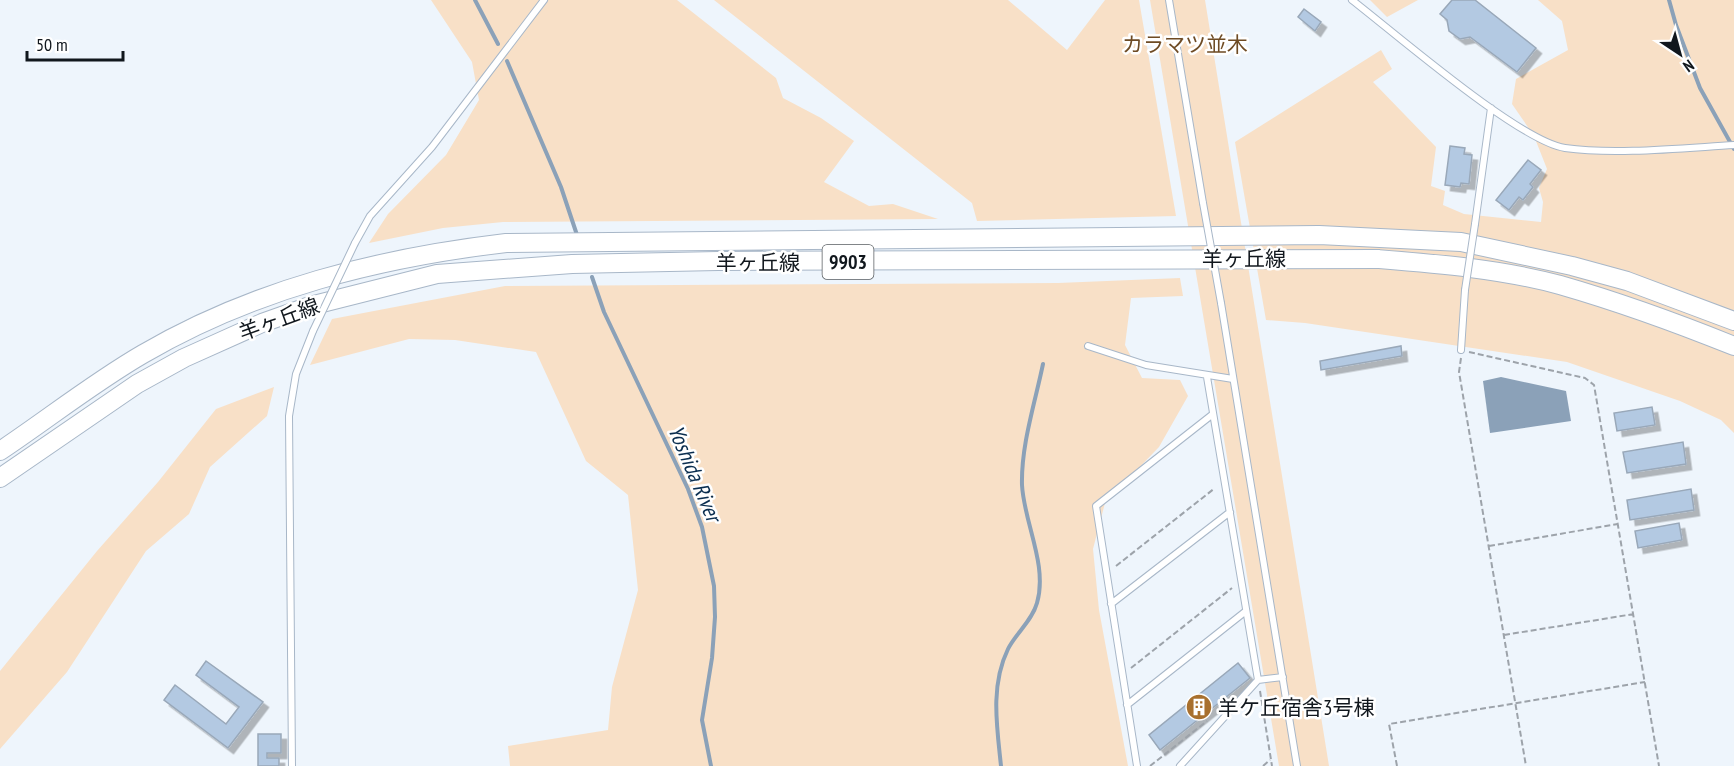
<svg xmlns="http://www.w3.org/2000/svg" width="1734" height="766" viewBox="0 0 1734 766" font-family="'PT Sans Narrow','Noto Sans JP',sans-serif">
<defs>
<filter id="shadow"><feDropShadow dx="5.5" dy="5.5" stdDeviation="0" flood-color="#0004"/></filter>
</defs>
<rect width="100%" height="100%" fill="#eef5fc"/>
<!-- green -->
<path fill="#f8e0c7" d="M431 0H677L776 78 783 98 821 118 854 141 824 182 869 206 893 204 938 219 503 222 443 228 369 243 388 214 446 155 479 100 472 62Z
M714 0H1008L1067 50 1105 0H1139L1176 216 977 221 972 203Z
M1150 0H1205L1329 766H1279Z
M1370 0H1418L1387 17Z
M1538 0H1734V433L1721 420 1680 401 1567 362 1305 323 1266 320 1235 142 1381 50 1392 69 1373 82 1436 147 1431 186 1445 191 1443 205 1464 214 1541 222 1543 202 1539 188 1547 169 1534 136 1512 104 1516 79 1568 50 1562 21Z
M1180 278 1183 296 1131 298 1125 345 1142 378 1180 380 1188 396 1159 447 1105 503 1093 549 1099 610 1128 766H510L508 746 608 730 612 687 638 590 628 495 586 461 536 352 455 340 409 339 310 365 332 319 505 286 1058 283Z
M274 387 267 416 210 467 189 514 146 551 67 672 0 749V671L97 551 158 482 216 409Z"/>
<!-- water -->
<path fill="#8ba1b8" d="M1501 377 1566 391 1571 421 1490 433 1483 381Z"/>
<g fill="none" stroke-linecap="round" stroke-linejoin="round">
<!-- stream -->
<path stroke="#8ba1b8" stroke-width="4" d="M475 0 498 44
M1669 0 1676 25 1700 88 1734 149
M507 61 561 187 578 238
M592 277 604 312 688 489 702 527 714 586 715 617 712 658 702 720 711 766
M1001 766C997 727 990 686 1008 649 1016 633 1032 621 1037 603 1048 565 1024 523 1022 485 1021 445 1035 403 1043 364"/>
</g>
<!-- building -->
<path fill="#b3c9e2" stroke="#99a8b9" stroke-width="1.5" filter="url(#shadow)" d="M1452 0H1475L1536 48 1517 72 1470 37 1460 39 1449 31 1447 20 1440 14Z
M1304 9 1321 22 1315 31 1298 17Z
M1450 146 1465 148 1464 154 1472 155 1469 184 1461 183 1460 187 1445 185Z
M1528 160 1541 170 1530 184 1533 187 1523 200 1519 197 1509 210 1496 200Z
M1401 346 1402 356 1321 370 1320 361Z
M1652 407 1655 425 1617 431 1614 413Z
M1683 442 1686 464 1627 473 1623 452Z
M1691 489 1694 510 1630 520 1627 500Z
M1679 523 1682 540 1638 548 1635 531Z
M206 661 263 702 228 748 164 700 175 685 226 724 239 707 196 675Z
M1238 663 1250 678 1160 750 1149 735Z
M258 734H281V753H267V758H279V766H258Z"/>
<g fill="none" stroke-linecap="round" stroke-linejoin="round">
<defs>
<path id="service" d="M1169 0 1203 203
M1352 0C1395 33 1519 141 1565 148 1614 155 1683 148 1734 145
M1475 224 1491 108
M355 243 370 216 432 147 544 0
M1221 303 1297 766
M1088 346 1146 365 1233 379
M1461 350 1465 290
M1207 377 1258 680
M1111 604 1230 512
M1127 705 1246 611
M292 766 289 416 296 374 313 331
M1137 766 1096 506 1213 414
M1180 766 1258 680 1283 677"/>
<path id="primary" d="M0 451C48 419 93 383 143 354 254 289 379 258 506 243L1319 235 1461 242 1572 266 1627 281 1734 321
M0 478 137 384 184 358 262 323 310 306 437 274 572 264 718 261 1378 259C1439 264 1501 269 1560 285 1619 302 1677 323 1734 346"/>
</defs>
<!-- service casing -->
<use href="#service" stroke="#a8b7c8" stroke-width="8"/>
<!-- primary casing -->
<use href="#primary" stroke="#a8b7c8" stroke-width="20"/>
<!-- path -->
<path stroke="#9da3aa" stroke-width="2" stroke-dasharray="6 3" stroke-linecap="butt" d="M1469 352 1585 378 1594 385 1659 766
M1461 358 1459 372 1526 766
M1489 546 1618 524
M1116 566 1215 488
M1504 635 1634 614
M1131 668 1232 588
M1260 691 1272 766
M1150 766 1207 721
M1263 766 1270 760
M1397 766 1389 724 1645 682"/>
<!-- service -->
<use href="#service" stroke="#fff" stroke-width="6"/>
<!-- primary -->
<use href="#primary" stroke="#fff" stroke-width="18"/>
<defs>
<path id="service-bridge" d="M1203 203 1221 303
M1465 290 1475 224
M313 331 355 243"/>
</defs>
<!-- service-bridge casing -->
<use href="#service-bridge" stroke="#a8b7c8" stroke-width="8" stroke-linecap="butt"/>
<!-- service-bridge -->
<use href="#service-bridge" stroke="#fff" stroke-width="6"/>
</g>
<!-- icons -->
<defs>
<symbol id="building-disc" viewBox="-11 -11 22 22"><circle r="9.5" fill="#a8702e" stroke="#fff"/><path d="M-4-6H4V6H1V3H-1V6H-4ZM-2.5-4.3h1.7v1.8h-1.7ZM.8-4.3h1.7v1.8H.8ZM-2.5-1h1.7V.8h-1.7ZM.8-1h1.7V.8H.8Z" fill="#fff"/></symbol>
</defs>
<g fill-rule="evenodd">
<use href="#building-disc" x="1184" y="692" width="30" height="30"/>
</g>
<g text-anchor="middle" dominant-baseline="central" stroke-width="5" stroke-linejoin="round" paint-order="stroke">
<!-- shield labels -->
<rect fill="#fff" stroke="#585d61" stroke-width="1.5" x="822.5" y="245" width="51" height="34" rx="4.5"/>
<g font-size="20" font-weight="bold" fill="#11171d">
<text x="848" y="262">9903</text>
</g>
<!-- park labels -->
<g font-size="21" fill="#6e4b24" stroke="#fff">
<text x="1185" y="44">カラマツ並木</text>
</g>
<!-- street labels -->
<g font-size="21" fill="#11171d" stroke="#fff">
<text x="1244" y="258">羊ヶ丘線</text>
<text x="758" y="262">羊ヶ丘線</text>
<text transform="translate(279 319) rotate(-20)">羊ヶ丘線</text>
</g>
<!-- poi labels -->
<g font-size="21" fill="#11171d" stroke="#fff" text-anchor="start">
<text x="1218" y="707">羊ケ丘宿舎3号棟</text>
</g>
<!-- water labels -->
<g font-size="22" font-style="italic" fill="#0b2e4f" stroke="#fff">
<text transform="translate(695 473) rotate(67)">Yoshida River</text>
</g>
</g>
<!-- north arrow -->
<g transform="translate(1680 54) rotate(144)" stroke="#ffffff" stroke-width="4.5" paint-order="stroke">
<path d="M0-4.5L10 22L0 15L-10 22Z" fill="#11171d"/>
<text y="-9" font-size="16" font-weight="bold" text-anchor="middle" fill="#11171d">N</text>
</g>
<!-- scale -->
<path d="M27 51v9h96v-9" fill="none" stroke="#11171d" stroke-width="3"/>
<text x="36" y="51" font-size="18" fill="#11171d" stroke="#ffffff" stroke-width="4.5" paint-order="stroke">50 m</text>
</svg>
